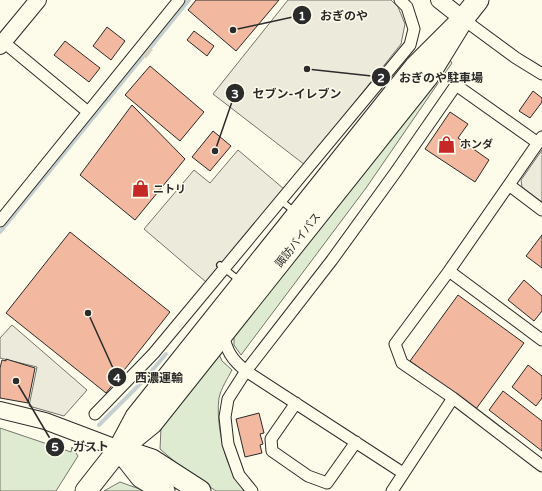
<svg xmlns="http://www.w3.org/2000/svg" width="542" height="491" viewBox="0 0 542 491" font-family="'Varela Round','Noto Sans JP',sans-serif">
<rect width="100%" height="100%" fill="#fdfbea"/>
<!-- green -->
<path fill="#deebd1" stroke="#74746e" d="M450 60 452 63 366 188 241 355 234 345V336Z
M218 352 222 361 232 370C228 378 221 388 219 398 216 417 222 450 230 467 234 476 239 483 245 491H216L181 467 160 449 161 428Z
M0 428 71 452 72 447 78 456 56 491H0Z
M120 482 145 491H104Z"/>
<!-- parking -->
<path fill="#eceadb" stroke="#74746e" d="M288 0H391L398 7 405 24 401 44 305 165 213 94Z
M238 150 284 189 206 282 144 229 194 170 210 183Z
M542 150V202L522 187 521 180Z
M12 325 87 390 64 416 29 406 37 367 0 358V338Z"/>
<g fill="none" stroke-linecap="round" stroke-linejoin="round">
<!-- stream -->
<path stroke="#c7d0d0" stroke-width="4" d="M0 232 189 0
M99 425 144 380 166 354"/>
</g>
<!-- building -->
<path fill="#f2b8a0" stroke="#2b2b2b" d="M196 0H279L236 51 188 10Z
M107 27 125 41 111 60 93 46Z
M194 31 214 46 207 56 187 40Z
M65 41 100 68 89 82 54 55Z
M150 66 204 112 180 141 125 95Z
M533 91 542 98V102L530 118 519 111Z
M132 105 185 159 135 220 80 175Z
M450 112 468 124 458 138 489 160 475 182 425 149Z
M213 131 231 146 210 171 192 157Z
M70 232 170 312 106 393 6 313Z
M542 235V268L526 256Z
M524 280 542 296V311L534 321 508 300Z
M458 295 524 343 476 409 410 361Z
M6 359 35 368 28 403 0 398V368L2 360 6 361Z
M528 365 542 376V398L536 406 512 387Z
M503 391 542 421V451L489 410Z
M259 413 264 433 260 434 263 444 260 445 262 453 245 457 236 419Z"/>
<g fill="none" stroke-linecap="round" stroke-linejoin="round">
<!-- street-tunnel -->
<path stroke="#d3d1c4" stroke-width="11" stroke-dasharray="11 5.5" stroke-linecap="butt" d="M141 47 152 56"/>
<defs>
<path id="lane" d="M280 200 295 212
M220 265 240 281"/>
<path id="street" d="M463 19 516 58 542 74
M0 39 88 112
M542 137 449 271 395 344 402 363 453 398 542 466
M509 185 542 210
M0 221 179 0
M449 271 542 340
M223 334C227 351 231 359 246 371L403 473
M296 403 271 439 272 451 308 476 327 483 356 442
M95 414 154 353 410 45 414 29 407 7 400 0
M252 491 239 475 228 444 225 417 228 399 246 371 332 260 395 173 456 85 538 143
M392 491 453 398"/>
<path id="secondary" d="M439 0 463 19
M0 46 38 0
M0 410 45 421 119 449"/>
<path id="highway" d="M125 445 152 423 428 76 463 19 478 0
M119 449 152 460 200 491
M119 449 141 477 164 491
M86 491 119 449 136 417 415 67 463 19"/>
</defs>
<!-- lane casing -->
<use href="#lane" stroke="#2b2b2b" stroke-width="8"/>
<!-- street casing -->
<use href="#street" stroke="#2b2b2b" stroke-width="13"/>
<!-- secondary casing -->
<use href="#secondary" stroke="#2b2b2b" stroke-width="18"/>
<!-- highway casing -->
<use href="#highway" stroke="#2b2b2b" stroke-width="23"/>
<!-- lane -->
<use href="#lane" stroke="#fdfbea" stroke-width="5.5"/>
<!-- street -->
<use href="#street" stroke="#fdfbea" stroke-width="11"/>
<!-- secondary -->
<use href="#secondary" stroke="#fdfbea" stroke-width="16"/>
<!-- highway -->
<use href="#highway" stroke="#fdfbea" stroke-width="21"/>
</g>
<!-- icons -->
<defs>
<symbol id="shop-bare" viewBox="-9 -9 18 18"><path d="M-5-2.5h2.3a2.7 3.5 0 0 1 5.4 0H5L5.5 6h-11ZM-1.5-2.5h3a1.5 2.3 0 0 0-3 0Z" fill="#c62828" stroke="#fdfbea" stroke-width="2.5" paint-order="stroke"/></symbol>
</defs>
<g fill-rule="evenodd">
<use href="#shop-bare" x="434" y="132" width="25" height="25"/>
<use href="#shop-bare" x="128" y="176" width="25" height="25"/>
</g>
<g text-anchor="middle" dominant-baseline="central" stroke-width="3" stroke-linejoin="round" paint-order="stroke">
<!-- poi labels -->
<g font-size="11" font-weight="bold" fill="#2b2b2b" stroke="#fdfbea" text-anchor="start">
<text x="460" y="144">ホンダ</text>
<text x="153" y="189">ニトリ</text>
</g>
<!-- street labels -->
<g font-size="11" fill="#2b2b2b" stroke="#fdfbea">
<text transform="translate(298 240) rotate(-52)">諏訪バイパス</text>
</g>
</g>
<!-- callouts -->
<path fill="none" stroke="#2b2b2b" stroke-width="1.5" d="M233 30L302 15M307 69L381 77M215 151L235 93M88 313L117 377M16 381L55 447"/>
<g fill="#2b2b2b" stroke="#fdfbea" stroke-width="1.5">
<circle cx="233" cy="30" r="4"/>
<circle cx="307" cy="69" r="4"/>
<circle cx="215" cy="151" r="4"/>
<circle cx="88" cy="313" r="4"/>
<circle cx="16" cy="381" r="4"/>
<circle cx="302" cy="15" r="10"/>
<circle cx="381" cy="77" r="10"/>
<circle cx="235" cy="93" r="10"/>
<circle cx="117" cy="377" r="10"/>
<circle cx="55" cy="447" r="10"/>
</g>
<g font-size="12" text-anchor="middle" font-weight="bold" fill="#fff">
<text x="302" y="20">1</text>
<text x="381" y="82">2</text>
<text x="235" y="98">3</text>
<text x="117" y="382">4</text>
<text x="55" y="451">5</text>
</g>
<g font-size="12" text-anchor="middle" font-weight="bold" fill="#2b2b2b" stroke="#fdfbea" stroke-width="3" stroke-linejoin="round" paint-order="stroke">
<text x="344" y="20">おぎのや</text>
<text x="441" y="82">おぎのや駐車場</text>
<text x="297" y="98">セブン-イレブン</text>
<text x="159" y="382">西濃運輸</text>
<text x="91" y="451">ガスト</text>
</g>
</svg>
